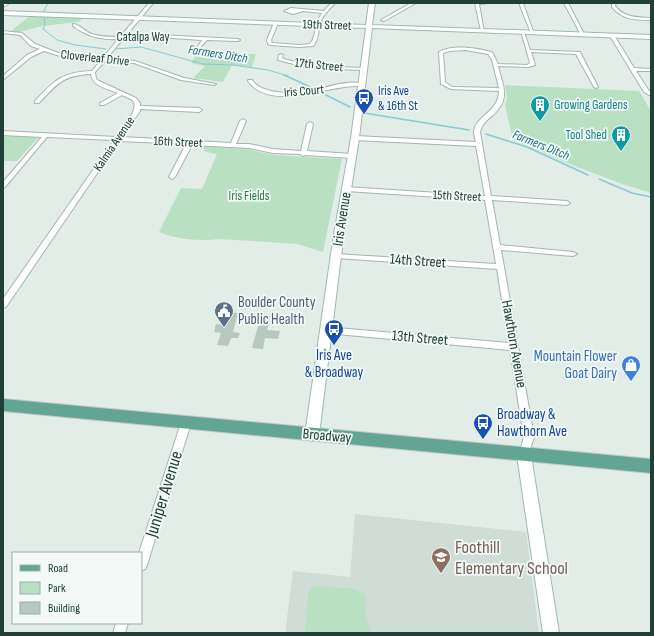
<svg xmlns="http://www.w3.org/2000/svg" width="654" height="636" viewBox="0 0 654 636" font-family="'Sofia Sans Condensed',sans-serif">
<rect width="100%" height="100%" fill="#e2ede8"/>
<!-- built -->
<path fill="#d0ddd7" d="M355 514 526 532 539 633H285L293 571 350 577Z"/>
<!-- green -->
<path fill="#b9e0c3" d="M31 15 84 17 79 22 42 26 19 32 11 31Z
M202 50 204 52 217 55 256 54 252 67 232 65 223 82 193 78 205 66 191 63 199 51Z
M505 85 639 91 651 111V193L622 184 572 165 513 140 505 105 507 98Z
M3 135 39 137 17 161H3Z
M202 146 246 149 274 155 342 159 323 252 297 244 219 239C199 241 178 240 159 232L181 188 202 189 217 154 206 152 201 147Z
M313 586 355 589 365 594 366 616 371 633H305L308 594Z"/>
<g fill="none" stroke-linecap="round" stroke-linejoin="round">
<!-- stream-far1 -->
<path stroke="#86cad6" stroke-width="1" d="M43 13 48 3
M44 17 45 25 43 29 57 40 75 45 106 49
M115 49 141 47 203 64 232 65 268 70 288 76"/>
<!-- stream -->
<path stroke="#86cad6" stroke-width="1.5" d="M284 75 315 89
M322 93 350 107
M364 113 469 130
M486 134 527 147 588 175
M599 179 632 193 651 197"/>
</g>
<!-- building -->
<path fill="#b7c8c1" d="M228 312 238 313 233 332 240 333 238 338H231L228 346 217 345 221 333 214 332 216 324 224 325Z
M261 315 271 316 267 330 280 331 278 339 265 338 263 349 252 348Z"/>
<g fill="none" stroke-linecap="round" stroke-linejoin="round">
<defs>
<path id="street" d="M5 3H10L3 7V4Z
M149 3H153L125 37 158 35 238 39 240 40 238 41 207 40 199 49 197 48 202 40 158 37 123 39 107 58 135 61 184 78 216 84 214 85 181 80 134 63 105 61 95 72 96 79 99 81 136 98 140 103V106L199 108 202 110 199 112 140 109V111L122 137 231 143 240 121 243 119 246 121 236 144H249L273 149 301 151 307 124 310 122 313 124 307 151 352 154 355 156 352 158 305 155 303 156 300 154 273 153 249 148 192 145 175 177 172 179 169 177 186 144 119 141 6 307 3 308V299L114 140 47 137 5 187 3 188V182L42 137 3 135V131L116 137C121 130 140 109 133 101 131 98 125 97 122 95L104 105H100V103L118 93C108 89 92 86 91 74 63 75 57 84 39 103H35V101C55 80 62 72 92 71L101 60 60 56 44 51 31 57 3 80V76L27 55 40 49 31 46 20 35 3 33V31L22 33 35 44 61 54 103 58 118 39C101 40 86 36 73 26V24C79 24 85 32 92 34 101 37 111 37 120 37Z
M331 3H335C330 9 324 14 321 21 317 30 320 38 313 46L299 47 270 45 268 44 267 40 274 23 276 22 278 23 271 40 272 43 299 45 310 44C317 36 314 24 322 13L303 11 293 14 284 11 291 8 324 11Z
M411 3H416L384 21 381 20Z
M475 3H489L479 4 484 32 481 31Z
M519 3H523L534 34 531 33Z
M564 3H568L585 36 581 35Z
M612 3H616L615 6C625 18 636 17 651 18V20C635 20 623 20 612 7Z
M521 31 524 32 530 50 580 52 598 87 596 88 594 87 576 54 531 52 535 65 528 67 498 66C503 87 511 98 493 115 487 120 482 124 480 132L491 196 567 201 570 203 567 205 492 200 500 245 573 252 577 254 573 256 501 250 534 437 527 458 524 459 521 458 519 455 524 437 510 350 326 333 323 332 322 330 323 328 326 327 509 343 497 269 336 258 332 256 336 254 496 264 485 200 346 191 343 189 346 187 485 196 476 146 355 140 352 138 355 136 476 142C475 139 474 135 474 132 475 116 499 112 499 91L451 89 441 84 439 52C451 44 478 48 492 52L498 64 527 65 530 63ZM465 50 488 54 492 60 499 88 452 87 445 82 443 53 450 51Z
M610 35H614L634 68 651 69V71H636L649 91 651 92V96L644 92 610 36Z
M281 54 283 55 282 58 284 59 310 66 364 68 366 69 364 70 310 68 278 60 279 55Z
M248 80H252C263 96 298 94 316 90 328 87 353 78 364 85L362 86C356 86 350 86 344 87 317 91 267 108 248 81Z
M186 419 189 420 191 423 147 565 145 569 141 571V553H139L181 423 183 420Z
M116 623H128L125 633H113Z"/>
<path id="secondary" d="M369 3H375L372 25 651 35V39L372 28 359 138 343 240 319 435 317 439 312 441 307 439 305 435 333 240 351 138 366 28 3 15V11L366 25Z
M524 449 529 451 531 455 559 633H543L517 455 519 451Z"/>
<path id="primary" d="M3 399 651 459V473L3 411Z"/>
</defs>
<!-- street casing -->
<use href="#street" stroke="#a4b5af" stroke-width="2"/>
<!-- secondary casing -->
<use href="#secondary" stroke="#9fb9b0" stroke-width="2"/>
<!-- primary casing -->
<use href="#primary" stroke="#c1c9c7" stroke-width="2"/>
<!-- street -->
<use href="#street" fill="#fff" fill-rule="evenodd"/>
<!-- secondary -->
<use href="#secondary" fill="#fff" fill-rule="evenodd"/>
<!-- primary -->
<use href="#primary" fill="#63a594" fill-rule="evenodd"/>
</g>
<!-- icons -->
<defs>
<symbol id="bus-pin" viewBox="-11 -11 22 30"><path d="M0 17L-7.5 6A9.5 9.5 0 1 1 7.5 6Z" fill="#1a4fb4" stroke="#f2f9f6"/><path d="M-5-6H5V4H4V6H2V4H-2V6H-4V4H-5ZM-3.5-4V0h7V-4ZM-3.5 1.2v1.5H-2V1.2ZM2 1.2v1.5H3.5V1.2Z" fill="#fff"/></symbol>
<symbol id="building-pin" viewBox="-11 -11 22 30"><path d="M0 17L-7.5 6A9.5 9.5 0 1 1 7.5 6Z" fill="#0f9aa8" stroke="#f2f9f6"/><path d="M-4-6H4V6H1V3H-1V6H-4ZM-2.5-4.3h1.7v1.8h-1.7ZM.8-4.3h1.7v1.8H.8ZM-2.5-1h1.7V.8h-1.7ZM.8-1h1.7V.8H.8Z" fill="#fff"/></symbol>
<symbol id="civic-pin" viewBox="-11 -11 22 30"><path d="M0 17L-7.5 6A9.5 9.5 0 1 1 7.5 6Z" fill="#5c6f8a" stroke="#f2f9f6"/><path d="M-.6-6.5H3V-4.5H.6V-3L4-1V1h2V6H-6V1h2V-1L-.6-3ZM-1.2 2.5V6h2.4V2.5Z" fill="#fff"/></symbol>
<symbol id="shop-pin" viewBox="-11 -11 22 30"><path d="M0 17L-7.5 6A9.5 9.5 0 1 1 7.5 6Z" fill="#3f7fe0" stroke="#f2f9f6"/><path d="M-5-2.5h2.3a2.7 3.5 0 0 1 5.4 0H5L5.5 6h-11ZM-1.5-2.5h3a1.5 2.3 0 0 0-3 0Z" fill="#fff"/></symbol>
<symbol id="school-pin" viewBox="-11 -11 22 30"><path d="M0 17L-7.5 6A9.5 9.5 0 1 1 7.5 6Z" fill="#8d6e63" stroke="#f2f9f6"/><path d="M0-5L7-2L0 1L-7-2ZM-4 1L0 2.5L4 1V4Q0 6-4 4Z" fill="#fff"/></symbol>
</defs>
<g fill-rule="evenodd">
<use href="#bus-pin" x="353" y="87" width="22" height="30"/>
<use href="#building-pin" x="529" y="94" width="22" height="30"/>
<use href="#building-pin" x="610" y="124" width="22" height="30"/>
<use href="#civic-pin" x="213" y="300" width="22" height="30"/>
<use href="#bus-pin" x="323" y="318" width="22" height="30"/>
<use href="#shop-pin" x="620" y="354" width="22" height="30"/>
<use href="#bus-pin" x="472" y="412" width="22" height="30"/>
<use href="#school-pin" x="430" y="546" width="22" height="30"/>
</g>
<g text-anchor="middle" dominant-baseline="central" stroke-width="3.5" stroke-linejoin="round" paint-order="stroke">
<!-- far-street labels -->
<g font-size="13" fill="#203f37" stroke="#f2f9f6">
<text transform="translate(327 25) rotate(2)">19th Street</text>
<text x="143" y="37">Catalpa Way</text>
<text transform="translate(95 58) rotate(6)">Cloverleaf Drive</text>
<text transform="translate(319 65) rotate(6)">17th Street</text>
<text transform="translate(304 91) rotate(-5)">Iris Court</text>
<text transform="translate(178 142) rotate(3)">16th Street</text>
<text transform="translate(114 144) rotate(-56)">Kalmia Avenue</text>
<text transform="translate(457 196) rotate(3)">15th Street</text>
</g>
<!-- far-water labels -->
<g font-size="13" font-style="italic" fill="#166e7f" stroke="#f2f9f6">
<text transform="translate(218 54) rotate(9)">Farmers Ditch</text>
<text transform="translate(541 145) rotate(22)">Farmers Ditch</text>
</g>
<!-- far-transit labels -->
<g font-size="13" fill="#164399" stroke="#f2f9f6" text-anchor="start">
<text x="378" y="91">Iris Ave<tspan x="378" dy="15">&amp; 16th St</tspan></text>
</g>
<!-- far-culture labels -->
<g font-size="13" fill="#0d838f" stroke="#f2f9f6" text-anchor="start">
<text x="554" y="105">Growing Gardens</text>
<text x="607" y="135" text-anchor="end">Tool Shed</text>
</g>
<!-- far-park labels -->
<g font-size="13" fill="#287947" stroke="#f2f9f6">
<text x="249" y="196">Iris Fields</text>
</g>
<!-- street labels -->
<g font-size="15" fill="#203f37" stroke="#f2f9f6">
<text transform="translate(342 219) rotate(-81)">Iris Avenue</text>
<text transform="translate(418 261) rotate(4)">14th Street</text>
<text transform="translate(420 338) rotate(5)">13th Street</text>
<text transform="translate(514 344) rotate(80)">Hawthorn Avenue</text>
<text transform="translate(327 436) rotate(5)">Broadway</text>
</g>
<!-- service labels -->
<g font-size="15" fill="#4e5e75" stroke="#f2f9f6" text-anchor="start">
<text x="238" y="302">Boulder County<tspan x="238" dy="17">Public Health</tspan></text>
</g>
<!-- transit labels -->
<g font-size="15" fill="#164399" stroke="#f2f9f6">
<text x="334" y="355">Iris Ave<tspan x="334" dy="17">&amp; Broadway</tspan></text>
<text x="497" y="414" text-anchor="start">Broadway &amp;<tspan x="497" dy="17">Hawthorn Ave</tspan></text>
</g>
<!-- shop labels -->
<g font-size="15" fill="#366cbe" stroke="#f2f9f6" text-anchor="end">
<text x="617" y="356">Mountain Flower<tspan x="617" dy="17">Goat Dairy</tspan></text>
</g>
<!-- near-street labels -->
<g font-size="18" fill="#203f37" stroke="#f2f9f6">
<text transform="translate(164 494) rotate(-73)">Juniper Avenue</text>
</g>
<!-- near-education labels -->
<g font-size="18" fill="#785e54" stroke="#f2f9f6" text-anchor="start">
<text x="455" y="547">Foothill<tspan x="455" dy="21">Elementary School</tspan></text>
</g>
</g>
<!-- border -->
<rect width="654" height="636" fill="none" stroke="#203f37" stroke-width="8"/>
<!-- legend -->
<rect x="12" y="552" width="130" height="72" fill="#f2f9f6" stroke="#9eafaa"/>
<rect x="20" y="565" width="20" height="6" fill="#63a594" stroke="#9eafaa"/>
<text x="48" y="572" font-size="12" fill="#203f37">Road</text>
<rect x="20" y="582" width="20" height="12" fill="#b9e0c3" stroke="#9eafaa"/>
<text x="48" y="592" font-size="12" fill="#203f37">Park</text>
<rect x="20" y="602" width="20" height="12" fill="#b7c8c1" stroke="#9eafaa"/>
<text x="48" y="612" font-size="12" fill="#203f37">Building</text>
</svg>
